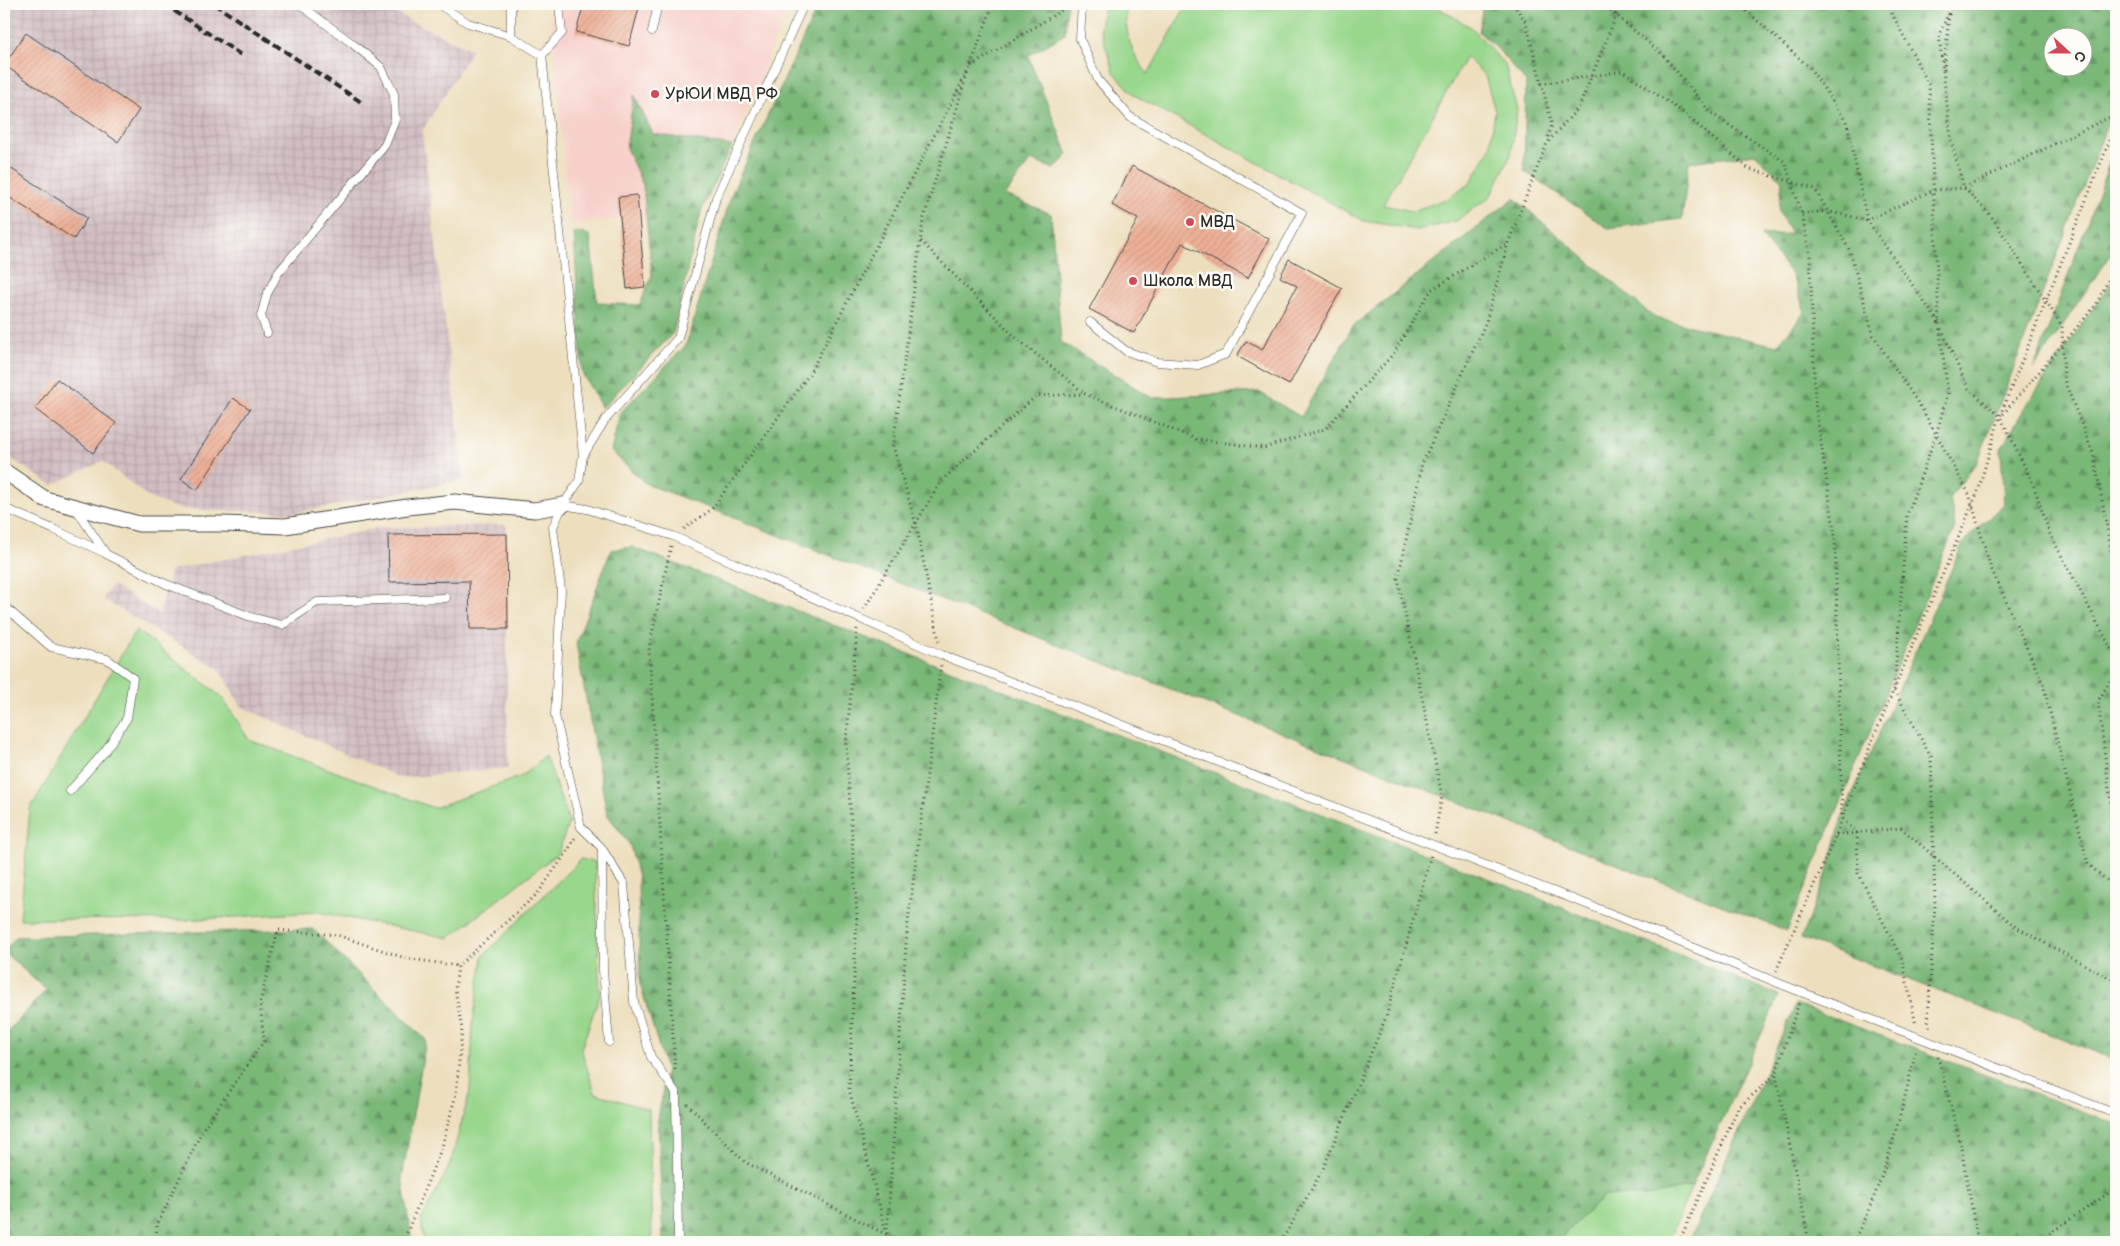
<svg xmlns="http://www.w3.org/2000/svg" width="2120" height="1246" viewBox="0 0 2120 1246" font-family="'Balsamiq Sans',sans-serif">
<defs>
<pattern id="industrial-grid" width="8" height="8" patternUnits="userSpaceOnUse" patternTransform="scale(1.25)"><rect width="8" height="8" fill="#d2bec2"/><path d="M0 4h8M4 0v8" fill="none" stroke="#b4a3a7"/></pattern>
<pattern id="forest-firs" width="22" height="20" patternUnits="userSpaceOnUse" patternTransform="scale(1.25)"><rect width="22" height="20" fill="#7ab878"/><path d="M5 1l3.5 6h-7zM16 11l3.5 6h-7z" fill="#649663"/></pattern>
<pattern id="building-hatch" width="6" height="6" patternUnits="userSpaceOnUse" patternTransform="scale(1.25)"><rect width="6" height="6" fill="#eeb198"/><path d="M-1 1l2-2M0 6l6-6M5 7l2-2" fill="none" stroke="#cc9883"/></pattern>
</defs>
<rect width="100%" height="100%" fill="#fdfcf7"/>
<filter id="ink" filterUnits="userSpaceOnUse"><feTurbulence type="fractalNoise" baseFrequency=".02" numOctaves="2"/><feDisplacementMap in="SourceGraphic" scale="10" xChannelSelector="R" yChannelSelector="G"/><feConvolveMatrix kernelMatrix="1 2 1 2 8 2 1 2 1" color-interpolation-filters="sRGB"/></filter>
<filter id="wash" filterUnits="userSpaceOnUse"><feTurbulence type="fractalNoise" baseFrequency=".0096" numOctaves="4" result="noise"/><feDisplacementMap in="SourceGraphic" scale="20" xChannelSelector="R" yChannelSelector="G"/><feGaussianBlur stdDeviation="1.12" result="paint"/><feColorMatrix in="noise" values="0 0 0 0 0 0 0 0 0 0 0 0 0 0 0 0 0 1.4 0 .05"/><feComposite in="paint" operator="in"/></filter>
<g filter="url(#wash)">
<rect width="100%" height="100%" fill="#eddfbe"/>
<!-- built -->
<path fill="#f7d0ca" d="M550 4H789L732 146 701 212 570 224Z"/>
<!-- industrial -->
<path fill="url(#industrial-grid)" d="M4 4H382L393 12 472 50 422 131 464 480 295 513 180 509 149 498 103 461 52 485 4 454Z
M506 525 508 768 400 778 242 707 218 668 103 599 112 585 159 614 171 570 379 528Z"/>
<!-- green -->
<path fill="#99d78d" stroke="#62815c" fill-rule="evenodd" d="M1104 4H1126C1125 33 1129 51 1148 74L1187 4H1432L1472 28 1505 65 1517 110 1511 155 1490 197 1456 221 1418 230 1364 221 1134 95 1114 72 1100 28ZM1466 57 1485 76 1495 111 1490 148 1470 184 1445 200 1412 211 1383 205Z
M136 630 222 697 249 740 434 808 522 776 546 756 569 822 558 853 449 938 318 912 184 920 20 919 30 809Z
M581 859 595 862 600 994 581 1049 595 1093 649 1110 652 1242H424L421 1220 450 1165 470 1091 473 1022 483 956Z
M1692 1186 1668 1242H1556L1605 1195 1646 1196Z"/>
<!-- forest -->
<path fill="url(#forest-firs)" stroke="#527252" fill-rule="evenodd" d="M819 4H1067L1065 34 1028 56 1068 155 1054 169 1031 160 1005 195 1051 214 1061 342 1152 398 1259 392 1301 417 1353 326 1514 198 1655 318 1777 346 1805 312 1792 275 1761 235 1791 234 1779 211 1782 181 1756 154 1689 162 1682 219 1608 228 1524 171 1526 82 1497 48 1479 32 1483 4H2116V102L1977 463 1950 497 1955 527 1787 931 645 483 611 451 620 413 686 345 732 193ZM2052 38H2082V68H2052Z
M634 95 653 134 732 146 701 212 673 333 602 408 582 373 574 232 590 235 597 303 640 305 652 275 643 185 626 148Z
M2114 150H2116V246L2034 368Z
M2116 275V1060L1801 938 1826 876 1842 818 1964 541 2004 504 2001 449 2024 409Z
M632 547 1513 888 1779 995 1692 1186 1646 1196 1605 1195 1556 1242H663L658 1120 666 1070 640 984 638 878 630 845 607 814 576 643 611 550Z
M313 929 426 1040 402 1178 412 1242H11L4 1239V1035L46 990 4 952 16 937Z
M1796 1004 2116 1124V1242H1689Z"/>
<g id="blocks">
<!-- building -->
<path fill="url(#building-hatch)" d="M584 4H640L629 46 576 32Z
M26 33 139 110 118 142 4 65Z
M4 164 87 218 74 239 4 194Z
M1132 166 1269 239 1248 278 1182 243 1134 333 1089 309 1138 219 1112 205Z
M637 195 645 287 627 289 618 197Z
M1289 259 1342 288 1289 385 1237 356 1246 341 1262 350 1297 286 1280 277Z
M57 379 116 423 93 453 35 409Z
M233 398 250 409 197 490 181 479Z
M507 534 508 629H470L469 581 389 582 388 535Z"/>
</g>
</g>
<g filter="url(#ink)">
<use href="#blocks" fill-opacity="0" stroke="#484641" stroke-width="1"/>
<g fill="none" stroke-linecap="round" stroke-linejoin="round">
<defs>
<path id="lane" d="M438 4 468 23 511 36
M511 4V36L542 55 583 456
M1082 4 1080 39 1098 80 1130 117 1302 213 1226 354 1198 365 1157 362 1126 351 1090 322
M652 31 658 4
M542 55 562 33 559 4
M267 333 261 316 267 294 278 273 385 145 395 120 394 94 381 67 353 44 299 4
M563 505 587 509 673 536 942 655 1617 916 1783 985 2116 1114
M4 508 55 530 105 553
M76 509 106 554 166 584 251 617 282 625 317 602 446 598
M4 606 51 647 107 659 133 678 127 718 105 751 70 791
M602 849 603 970 609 1042
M678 1242 676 1093 651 1057 634 1002 624 884 601 847 581 827 555 715 561 590 553 527 563 505 579 481 583 456 605 420 678 338 716 198 804 4"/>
<path id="street" d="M4 471 45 499 139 524H220L285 526 407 507 455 502 535 510 563 505"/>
</defs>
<!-- lane casing -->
<use href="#lane" stroke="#484641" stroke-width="9"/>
<!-- street casing -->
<use href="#street" stroke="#484641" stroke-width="17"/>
<!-- path -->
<path stroke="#484641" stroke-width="3" stroke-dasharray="1 4" stroke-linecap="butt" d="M1513 4 1526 22 1552 125 1547 140
M1603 4 1662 54 1711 113 1785 162 1802 214 1810 256 1815 403 1835 536 1842 818 1857 833 1858 873 1902 959 1916 1025
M1739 4 1810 68 1847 123 1867 220 1939 323
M1887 4 1929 85 1939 325 1948 393 1936 435 1907 515 1894 690 1931 757 1935 904 1928 1020 1930 1030
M1953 4 1939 35 1951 140 1964 188 1992 217 2062 326 2064 380 2094 456 2116 578
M971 66 1067 7 1069 4
M1944 70 1949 14
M1541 84 1623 71 1681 111 1749 169 1815 189 1850 251 1873 335 1922 409 1969 494 1991 568 2043 684 2088 864 2110 883 2116 886
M1802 214 1826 211 1867 220 1934 190 1964 188 2116 114
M921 241 1015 337 1084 393
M1941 329 1968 388 2000 416 2032 481 2050 534 2116 658
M2003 414 2096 305 2116 264
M684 529 712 509 810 373 970 67 993 4
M671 546 649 648 675 1070
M864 609 942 480 1036 396 1085 394 1196 439 1264 448 1325 429 1394 353 1431 290 1508 243
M857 629 846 744 857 916 849 1089 887 1235V1242
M939 641 916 524 893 446 923 221 967 74
M2116 657 2113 676 2098 701 2116 843
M1435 834 1442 796 1398 579 1422 464 1486 322 1508 243 1547 143 1579 107 1621 4
M1836 835 1901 828 2016 927 2116 982
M1776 971 1836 835 1872 741 1978 491 2000 416 2116 125
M1938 1057 1960 1142 1978 1242
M1776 1075 1809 1242
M687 1104 745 1162 887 1235 898 1242
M156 1242 157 1225 203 1129 264 1041 260 1003 278 930 337 935 405 958 458 966
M403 1242 442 1147 456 1094 462 1029 455 989 458 966 538 893 567 852 576 836
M882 1242 887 1235 907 930 941 665
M1281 1242 1323 1169 1386 1017 1431 855
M1679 1242 1738 1108 1775 1075 1799 1003
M1853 1242C1885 1182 1901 1116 1916 1049
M2037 1242 2116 1188"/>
<!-- lane -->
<use href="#lane" stroke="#fff" stroke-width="8"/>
<!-- street -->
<use href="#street" stroke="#fff" stroke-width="15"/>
<!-- rail -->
<path stroke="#2b2b2b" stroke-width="4" stroke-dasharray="8 4" stroke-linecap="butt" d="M164 4 241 55
M214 4 361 102"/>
</g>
</g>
<!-- markers -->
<g fill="#d1495b" stroke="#fdfcf7" stroke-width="2">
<circle cx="655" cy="94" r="5"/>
<circle cx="1190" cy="222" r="5"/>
<circle cx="1133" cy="281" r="5"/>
</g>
<g text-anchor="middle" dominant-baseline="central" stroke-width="5" stroke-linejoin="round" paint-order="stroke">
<!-- poi labels -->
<g font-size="16" fill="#2b2b2b" stroke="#fdfcf7" text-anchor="start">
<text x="665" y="94">УрЮИ МВД РФ</text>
<text x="1200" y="222">МВД</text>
<text x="1143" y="281">Школа МВД</text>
</g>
</g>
<!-- margin -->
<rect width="2120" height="1246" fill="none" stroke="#fdfcf7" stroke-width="20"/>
<!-- north arrow -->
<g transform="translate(2068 52) rotate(111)"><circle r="24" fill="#fdfcf7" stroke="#a9a8a5"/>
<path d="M0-4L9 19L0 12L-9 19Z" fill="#d1495b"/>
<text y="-8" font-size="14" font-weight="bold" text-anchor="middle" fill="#2b2b2b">С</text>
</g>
</svg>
